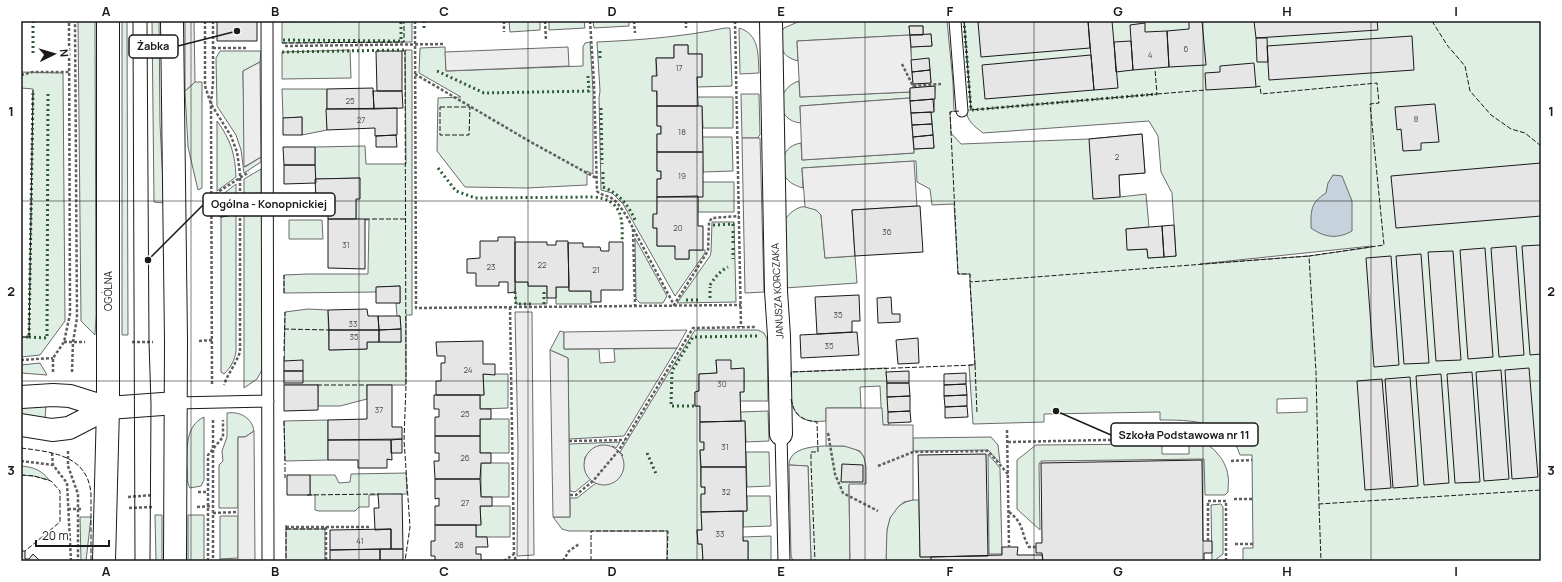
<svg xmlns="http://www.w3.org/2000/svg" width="1562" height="582" viewBox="0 0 1562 582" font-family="Manrope,sans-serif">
<rect width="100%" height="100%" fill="#fff"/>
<!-- green -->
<path fill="#e0efe3" stroke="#6a6a6a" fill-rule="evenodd" d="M78 21H95L96 315 95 335 81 321Z
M122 21H127L128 335H122Z
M152 21H159L160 124 164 203 154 202Z
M412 21V42L282 43V22Z
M509 21H540V30L510 32Z
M549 21H584L585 28 549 30Z
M593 21H629V26L594 28Z
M800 21H947L953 82 954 111 950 112 951 133 961 144 1089 139 1142 134 1145 173 1119 175 1120 197 1146 194 1149 227 1126 229 1128 250 1147 249 1148 258 1176 256 1172 193 1161 172 1158 136 1149 121 983 133C974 126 967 121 966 110H971L964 21H1541V561H1243V548H1253L1252 455H1240C1229 420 1190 420 1160 420V412L1044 414V422L973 424 969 365 975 364 970 282V274H958L954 204 932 205 930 189 917 182 916 161 802 168 803 188C797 186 791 184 787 179 783 174 783 170 783 164 783 152 789 145 801 143L802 160 914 153V149L934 148 931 112 934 111 935 86 913 88V84L931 83 929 59 911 60V47L932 46 931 34 923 35V26H909L910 35 797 41 798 61C781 56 782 50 780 34L784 28ZM1372 247 1309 256 1200 264 1372 246ZM1307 398V412L1277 413V399Z
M725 28H730L732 86 697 87V77H702V54H688V45H674V58H656L657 126H661V134H657V171H661V179H657V214L653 215V228H657V246H675L676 259H689V250H705V253L675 296 623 204 612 193 601 190 599 98 600 91 597 42C640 40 682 37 725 28Z
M739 28C760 34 758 56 759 73L740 74Z
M590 42 593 91V174L587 171V185L527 188 465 187 437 151 438 98 461 97 419 73 420 48 445 47 446 71 583 66V47L585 43Z
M350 50 351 78 282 79V52Z
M405 50H412V315H406V385H367V399L340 406H318V385H284L285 312 308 309 328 310 329 350 367 349V342H401L400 316H397L396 303H400V286L377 287 376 292 284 293V275L308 274H368L369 220 356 219V199L360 178 315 179V147L365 146 366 164H406Z
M220 51H261L260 62 243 71 245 167 261 157V162L244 173 241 150 236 135 217 106 216 58Z
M21 72 63 73 65 321 40 355 21 357V337H29L33 89 21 88Z
M799 81 800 97 910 92V98L800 106 801 123C775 121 775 88 799 81Z
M195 82H202V188L198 190 188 147 185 91Z
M282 89H327V130L302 135V117L283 118Z
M741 94H759L760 135 757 138H742Z
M697 97H733V128H703L702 107 698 106Z
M217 121C231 140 235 154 236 177L217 191Z
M702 137H732L733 171 703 172Z
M261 169 263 368 257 379 244 388V179Z
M702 182H734V212H698V197Z
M236 184V351C235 360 231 367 224 374L221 372V217L228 216 227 195H222Z
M801 207C810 206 815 208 821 215L825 258 855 256 857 283 785 288 784 222C788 214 793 210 801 207Z
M289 220H322L323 239H289Z
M712 222H734L736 302 677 303 710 256 711 252Z
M635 238 667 296 663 303H640L636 299Z
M515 282H528L529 286H547V304H516Z
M556 287H569V291H591V304H556Z
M695 330H758L764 333 767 339 768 401H740V392L744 391V369H731L716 360 717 373 699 374V391L695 392V406H700V441L704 442V450H700L701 487H705V494L701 495 702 530H697L698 544H702L703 561H667V531H569L562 529 553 517H570V498H577L596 483 599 484 623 455 620 452Z
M560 331 564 332V349H599L600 363 615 362 614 349 677 348 624 436 569 439 568 358 550 350Z
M40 363 47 375 21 373V365Z
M886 368 889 425H882L880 386 860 387 861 408H826V421C787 425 791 401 791 372Z
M483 374H508V408L480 409V395H484Z
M46 404 45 421 21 417V405Z
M768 411 769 441 746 442 745 421H741L740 412Z
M227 413C240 411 252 418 254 431L245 437H238V508H219V465L223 461 222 451 227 437Z
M204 417V480L201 486 190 488C186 482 188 475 187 467 187 449 185 426 204 417Z
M480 419H509V453H480Z
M328 420V460L285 461 284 421Z
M991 437 998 445 1000 463 988 450 913 451V438Z
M1193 437C1210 443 1226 458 1228 476 1229 481 1228 486 1228 492L1225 495H1205L1204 459 1041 461 1039 464 1040 530 1017 509V460L1036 445 1158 444 1162 438V454H1189V438Z
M620 442 616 448 613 446 585 457C584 466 584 473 591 479L575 492 570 491 569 444Z
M844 446C869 450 866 463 866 484L849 485 850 561H811L808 466 789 465C789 443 829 446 844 446Z
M746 452H769L770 486 747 487Z
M988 454 1000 468 1002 554H989Z
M481 463H509V497H481Z
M21 466C33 467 42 470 49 480L34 476 21 475Z
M406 473 407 494 369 495V507H359L355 511H319L315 510V495H310V475H335L339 483 350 482 351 474Z
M747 496H770L771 526 743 527V511H747Z
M912 500H919L920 557H931V561H886C886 537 883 507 912 500Z
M1221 504 1223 507V554L1214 561H1212L1211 505Z
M480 506H510V537H476V525L481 524Z
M155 515H162V561H156Z
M188 515H204V561H188Z
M220 516H238V558L220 559Z
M80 517H91L86 561H81Z
M286 529H325V561H286Z
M771 536V561H748V541H743V537Z"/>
<!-- parking -->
<path fill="#ededed" stroke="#6a6a6a" d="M185 21H194L195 82 185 91Z
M910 35 913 88 910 89V92L800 97 797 41Z
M568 47 569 66 446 71 445 52Z
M260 62 261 157 244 167 243 71Z
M910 98 914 153 802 160 800 106Z
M742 138H760L764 292 745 293Z
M914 161 917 206 852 210 855 256 825 258 821 215 816 210 805 207 802 168Z
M515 312H532L534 555 517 556 518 446Z
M687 330 677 348 564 349V332Z
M550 350 568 358 570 517H553Z
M826 408H882L883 425H913V500L904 502 898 507 890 518 887 530 886 561H850L849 484H866V467L864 457 860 451 844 446H826Z
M254 431 255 561H238V437H245Z
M584 465a20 20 0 1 1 40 0a20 20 0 1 1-40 0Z
M789 465 808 466 811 561H793L791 556Z"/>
<!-- water -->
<path fill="#c6d2dc" stroke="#6a6a6a" d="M1333 175 1342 176 1352 201V231C1338 239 1325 238 1311 228 1311 211 1310 203 1326 193L1328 183Z"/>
<!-- building -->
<path fill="#e6e6e6" stroke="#1a1a1a" d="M217 21H257V41H217Z
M988 21H1088L1090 48 981 57 978 22Z
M1088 21H1112L1118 88 1094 90Z
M1189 21H1202L1206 65 1169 67 1167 31 1189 29Z
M1254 21H1377L1378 30 1256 38Z
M1145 23V32L1167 31 1169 67 1133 70 1130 25Z
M909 26H923V35H910Z
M931 34 932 46 911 47 910 35Z
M1412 36 1414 70 1269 80 1267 46Z
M1256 38H1267L1268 62H1257Z
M1131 41 1133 70 1116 72 1114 42Z
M674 45H688V54H702V77H697L698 106H657V91H652V76H657L656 58H674Z
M376 51H402V91H377Z
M1091 55 1094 90 985 99 982 65Z
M929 58 930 70 912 72 911 60Z
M1254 63 1256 87 1206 90 1205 73 1220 72V66Z
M930 70 931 83 913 84 912 72Z
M935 86V99L910 101V88Z
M373 88 374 109H327V89Z
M373 91H402L403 108 374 109Z
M933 99 934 112 911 113 910 101Z
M1435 104 1439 142 1421 143V150L1403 151 1401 129 1397 130 1395 107Z
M657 106H702L703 152H657V134H661V126H657Z
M397 108V135L375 136V128L327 130 326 109Z
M931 112 932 124 912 125 911 113Z
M302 117V135H283V118Z
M932 124 933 135 913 137 912 125Z
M1142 134 1145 173 1119 175 1120 197 1093 199 1089 139Z
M396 135 397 147H376V136Z
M933 135 934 148 914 149 913 137Z
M283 147H315V165H284Z
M657 152H703V197H657V179H661V171H657Z
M1541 163V216L1396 228 1391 176Z
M284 165H315L316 183 284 184Z
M360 178V199H356V219H328V208H319L318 199H316L315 179Z
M219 195H227L228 216 220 217Z
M698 196V226H703V250H689V259H675V246H657V228H653V214H657V197Z
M917 206H920L923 252 855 256 852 210Z
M328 219H365V269L328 268Z
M1174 225 1176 256 1164 257 1162 226Z
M1162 226 1164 257 1148 258 1147 249 1127 250 1126 229Z
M498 237H515V292L508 293V282H499V286H476V273H467V259L480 258V241H498Z
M556 241H568L569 287H556V298H547V286H528V282H515V242H547V245H556Z
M609 242H623V290H601V302H591V291H569L568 243H583V247H600L601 251H609Z
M1541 245V354L1530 355 1522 246Z
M1516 246 1524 355 1499 357 1491 248Z
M1485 248 1493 357 1468 359 1460 250Z
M1453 251 1461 360 1436 361 1428 252Z
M1421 254 1429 363 1404 364 1396 256Z
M1391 256 1399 365 1374 367 1366 258Z
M400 286V303H376V287Z
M859 295 860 321H852V332L817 334 815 297Z
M891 297 892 314H900V322L878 323 877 298Z
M367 309 368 316H378L379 330H329L328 310Z
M378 316H400L401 329 379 330Z
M401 329V342H379V330Z
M329 330H379V342H367V349L329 350Z
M857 332 859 355 801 358 800 335Z
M918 338 919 363 898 364 896 340Z
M483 341V364H495V375L483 374 484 395H436V381H441V363H445V356H437L436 342Z
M303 360V371H284V361Z
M716 360H731V369L744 368V392H740L741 421 700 422V406H695V392L699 391V374L717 373Z
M1529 368 1538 477 1512 479 1505 370Z
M1501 370 1509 479 1484 481 1476 372Z
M284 371H303V383H284Z
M909 371V383H887L886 372Z
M1472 372 1480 482 1455 483 1447 374Z
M966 373V384L944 385V374Z
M1441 374 1449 483 1424 485 1416 376Z
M1410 377 1418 486 1393 488 1385 379Z
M1382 379 1391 488 1365 490 1357 381Z
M887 383H909L910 396 887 397Z
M966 384 967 395 944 396V385Z
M284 385H318V410L284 411Z
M367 385H392V427H402V439L328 440V420L367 419Z
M434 395H480V409H491V419H480V436H435V417H439V409H434Z
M967 395V406L945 407 944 396Z
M910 396V411L888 412 887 397Z
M967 406 968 417 945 418V407Z
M910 411 911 422 888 423V412Z
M745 421 746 467H701L700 450H704V442H700V422Z
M435 436H480V453H491V463H481L480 479H435L434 461H439V453H435Z
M402 439V453H391V440Z
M328 440H391L392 460 387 459V468H358V460H328Z
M986 454 988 556 920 557 918 455Z
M1202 460 1203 541H1212V553H1204V561H1043L1042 553H1036V543H1042L1041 463Z
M842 464 863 465V482H841Z
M701 467H746L747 511 701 512V494H705V487H701Z
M287 475H310V495H287Z
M435 479H480L481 497H492V506H480L481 525H435V506H439V498L435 499Z
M378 494H402L403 549H391V529L375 530 374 508H379Z
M743 511V541H748V561H703L702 544H698L697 530H702L701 512Z
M435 525H476V537H487L488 547H476V554H481V561H435V556H431V541H435Z
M391 529V549L330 550V530Z
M1002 547H1018L1017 555H1042L1043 561H931V557L1002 555Z
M380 549V561H330V550Z
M380 549H403V561H380Z
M21 551H25V559H29L33 554 39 560 38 561H21Z"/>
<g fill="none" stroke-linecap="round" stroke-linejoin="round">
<defs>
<path id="service" d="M267 21 268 561
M955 21 962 111
M176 403 268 401
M781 434 784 561"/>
<path id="minor" d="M771 21 776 291 779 336 781 434
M21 397 53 395 70 396 108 408
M21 425 52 430 69 428 108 408 176 403"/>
<path id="tertiary" d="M172 21 176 341 175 561
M104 561 108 408V21"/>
</defs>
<!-- service casing -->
<use href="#service" stroke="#1a1a1a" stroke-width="13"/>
<!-- minor casing -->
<use href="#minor" stroke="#1a1a1a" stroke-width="24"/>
<!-- tertiary casing -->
<use href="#tertiary" stroke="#1a1a1a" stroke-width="24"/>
<!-- path -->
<path stroke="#5f5f5f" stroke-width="2.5" stroke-dasharray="3 2" stroke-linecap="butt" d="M205 21V86L211 104 231 136 237 152 240 173V352C236 364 228 373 224 385
M415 21 416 308 741 305
M504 21V32
M545 21 546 40
M590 21 594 83 597 191C601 196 609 195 614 200 619 204 622 210 626 215L674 305 708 251 709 222 712 218 739 216
M634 21 635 33
M686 21V28
M735 21 741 327
M285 46 445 44
M213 48H248
M902 64 913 86 941 84
M415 74 529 141 596 178
M21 75 33 72H69
M212 198 218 192 249 172
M633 229 635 306
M510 307 514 554 516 561
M199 341 212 340
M64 342H85
M132 342H153
M21 360 53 358
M53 372V358L64 342 70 314 69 21
M72 372 73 342 77 318 75 21
M212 384 211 104 213 82V21
M213 420V561
M1007 430 1009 547
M828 433 835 474 843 493 878 511
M569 441 625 440
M1008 442 1155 439 1159 436H1182L1192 429
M68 451V466L78 494V561
M52 453 53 465 67 483 71 561
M21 461 53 465
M1231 461 1252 460
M878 466 913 452 988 451 1008 474
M198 492H208
M570 495H576L593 481 619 450 693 328 755 327
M128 497 153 495
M1234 499H1253
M197 507 213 506
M129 508 152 507
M68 509H82
M1009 512C1025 524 1020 532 1029 547H1036
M213 513 238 512
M286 527H370
M326 527V561
M1208 541V501H1226V561
M1235 544H1253
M208 561V455L223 437V420
M504 561 514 554
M563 561 569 551 579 544"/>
<!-- service -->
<use href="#service" stroke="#fff" stroke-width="11"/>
<!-- minor -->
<use href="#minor" stroke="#fff" stroke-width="22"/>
<!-- tertiary -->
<use href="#tertiary" stroke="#fff" stroke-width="22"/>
<!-- tram -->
<path stroke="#1a1a1a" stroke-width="1" d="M133 21 135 561
M147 21 149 342 151 404 150 561"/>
<!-- hedge -->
<path stroke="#2b5a34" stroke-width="3" stroke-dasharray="2 3" stroke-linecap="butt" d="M33 21V53
M424 21V31
M964 21 971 110 1157 94
M283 40 401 41V21
M282 52 405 50
M600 58V50
M437 71 484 93 589 91 588 76
M601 108 602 164
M438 168 456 191 475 198 593 197C622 199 623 218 622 242
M603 172V187C620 194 629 206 636 222
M713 225 733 224V228
M733 231V245
M733 248V259
M710 285C715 277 720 271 728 267
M515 292 516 304H533
M710 298V287
M686 300H699
M544 304V290
M21 337H29L33 90
M29 337 47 338 48 94
M694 406H671L672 371 693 337 757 336
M647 453 657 476
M692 561H693"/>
<!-- fence -->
<path stroke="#1a1a1a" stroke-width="1" stroke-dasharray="5 2" stroke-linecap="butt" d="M964 21 971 110 1157 94 1155 69
M1432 21 1447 45 1465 66 1470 91 1491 115 1511 129 1525 133 1541 146
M282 43 404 42V21
M405 50 406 385 404 440 410 527 405 561
M1256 87 1260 86 1261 94 1377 83 1379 103 1370 104 1384 245 1309 256 1316 372 1319 504 1541 490
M1157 94 1206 90
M440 107H470L469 135H440Z
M959 111 950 112 958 274H970V282L1309 256
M365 219H405
M284 293V275
M284 329 329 330
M21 337H29L33 90
M284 351 285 312
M284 356V361
M975 365 977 413
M791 377V372L975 365 970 282
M317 385H367
M791 399C793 414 803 421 817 422L818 452H811V463L815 561
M284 421 285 465
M21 448C52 452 88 455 91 494V561
M285 467V478
M21 475 34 476 51 481 60 491V522L25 551
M307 495 379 494
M1319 504 1321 561
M286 525V561
M286 529H325
M591 561V531H668L667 561"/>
</g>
<!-- grid -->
<path fill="none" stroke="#1a1a1a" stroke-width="1" stroke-opacity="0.55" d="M191 21V561M359 21V561M528 21V561M697 21V561M865 21V561M1034 21V561M1203 21V561M1371 21V561M21 201H1541M21 381H1541"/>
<g text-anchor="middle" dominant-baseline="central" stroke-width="3" stroke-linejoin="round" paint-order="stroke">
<!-- number labels -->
<g font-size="8" fill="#4d4d4d">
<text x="1186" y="48">6</text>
<text x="1150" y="54">4</text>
<text x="679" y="67">17</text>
<text x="350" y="100">25</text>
<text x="1416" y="118">8</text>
<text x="361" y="119">27</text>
<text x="682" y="131">18</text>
<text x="1117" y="156">2</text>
<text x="682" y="175">19</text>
<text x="678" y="227">20</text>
<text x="887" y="231">36</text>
<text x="346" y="244">31</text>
<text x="542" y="264">22</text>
<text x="491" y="266">23</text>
<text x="596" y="269">21</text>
<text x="838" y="314">35</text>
<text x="353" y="323">33</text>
<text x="354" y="336">35</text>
<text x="829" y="345">35</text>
<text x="468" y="369">24</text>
<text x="722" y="383">30</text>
<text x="379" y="409">37</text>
<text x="465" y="413">25</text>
<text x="725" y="446">31</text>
<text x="465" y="457">26</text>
<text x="726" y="491">32</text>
<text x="465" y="502">27</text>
<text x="720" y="533">33</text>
<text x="360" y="540">41</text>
<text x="459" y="544">28</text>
</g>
<!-- street labels -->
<g font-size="10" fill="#1a1a1a" stroke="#fff">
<text transform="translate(108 291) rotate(-90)">OGÓLNA</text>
<text transform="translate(777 291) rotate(-93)">JANUSZA KORCZAKA</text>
</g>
</g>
<!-- callouts -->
<path fill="none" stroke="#1a1a1a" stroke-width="1.5" d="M237 31L178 46M148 260L203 205M1056 411L1111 435"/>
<g fill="#1a1a1a" stroke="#fff" stroke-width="1.5">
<circle cx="237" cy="31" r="4"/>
<circle cx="148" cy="260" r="4"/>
<circle cx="1056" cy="411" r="4"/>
</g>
<g fill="#fff" stroke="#1a1a1a" stroke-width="1.5">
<rect x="129" y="35" width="49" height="23" rx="4"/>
<rect x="203" y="193" width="132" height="23" rx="4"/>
<rect x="1111" y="423" width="147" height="23" rx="4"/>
</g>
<g font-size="11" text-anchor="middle" font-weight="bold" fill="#1a1a1a">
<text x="153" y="50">Żabka</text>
<text x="269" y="208">Ogólna - Konopnickiej</text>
<text x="1184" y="439">Szkoła Podstawowa nr 11</text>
</g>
<!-- border -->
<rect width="1562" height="582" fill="none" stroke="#ffffff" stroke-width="44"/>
<!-- north arrow -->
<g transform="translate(54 54) rotate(85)" stroke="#ffffff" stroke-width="3" paint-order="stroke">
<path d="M0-3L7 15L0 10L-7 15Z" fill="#1a1a1a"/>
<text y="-6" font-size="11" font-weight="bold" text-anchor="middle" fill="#1a1a1a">N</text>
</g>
<!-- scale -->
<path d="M36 540v6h73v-6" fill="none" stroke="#1a1a1a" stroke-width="2"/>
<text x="42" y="540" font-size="12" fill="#1a1a1a" stroke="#ffffff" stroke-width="3" paint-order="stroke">20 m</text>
<rect x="22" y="22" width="1518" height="538" fill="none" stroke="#1a1a1a" stroke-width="1.5"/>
<g font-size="13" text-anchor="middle" font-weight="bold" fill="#1a1a1a">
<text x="106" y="16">A</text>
<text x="275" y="16">B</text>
<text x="444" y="16">C</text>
<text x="612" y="16">D</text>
<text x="781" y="16">E</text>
<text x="950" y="16">F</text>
<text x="1118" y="16">G</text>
<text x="1287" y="16">H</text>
<text x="1456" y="16">I</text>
<text x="11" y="116">1</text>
<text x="1551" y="116">1</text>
<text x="11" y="296">2</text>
<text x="1551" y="296">2</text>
<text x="11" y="475">3</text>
<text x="1551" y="475">3</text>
<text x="106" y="576">A</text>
<text x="275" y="576">B</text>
<text x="444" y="576">C</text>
<text x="612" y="576">D</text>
<text x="781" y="576">E</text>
<text x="950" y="576">F</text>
<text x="1118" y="576">G</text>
<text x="1287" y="576">H</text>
<text x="1456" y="576">I</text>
</g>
</svg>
